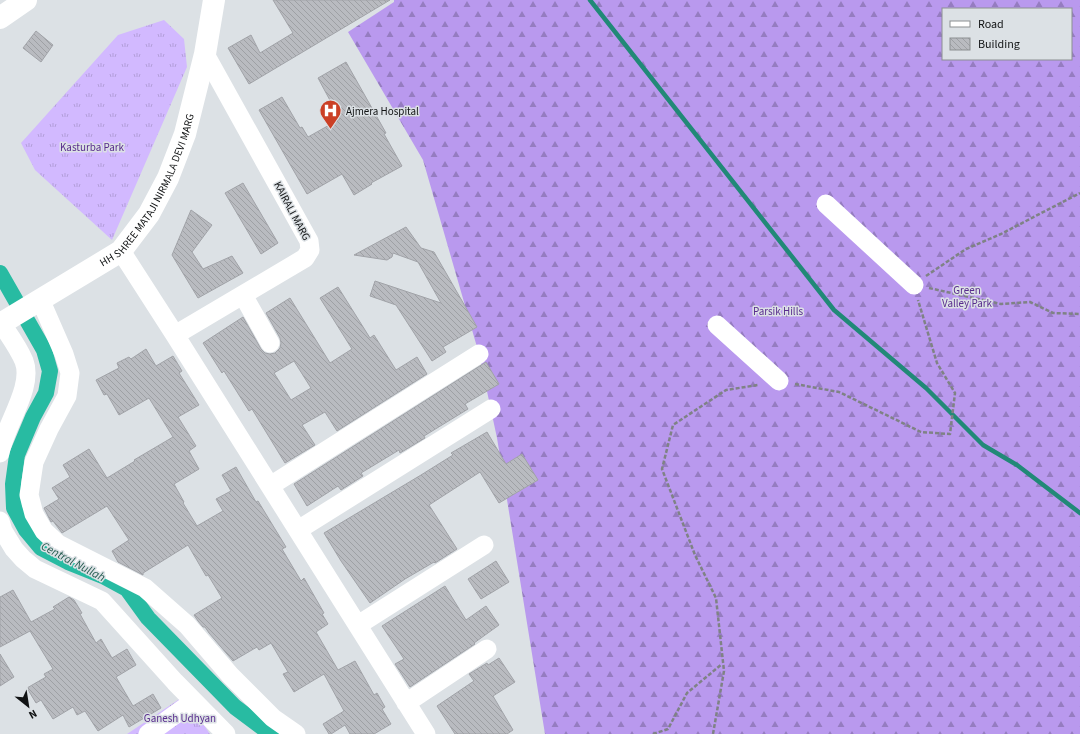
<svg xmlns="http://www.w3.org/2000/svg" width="1080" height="734" viewBox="0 0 1080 734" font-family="'Source Sans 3',sans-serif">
<defs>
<pattern id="grass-tufts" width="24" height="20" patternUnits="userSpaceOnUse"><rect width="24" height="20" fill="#d2b9ff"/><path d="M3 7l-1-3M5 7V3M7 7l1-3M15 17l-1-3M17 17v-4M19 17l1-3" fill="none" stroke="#b39eda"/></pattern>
<pattern id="forest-firs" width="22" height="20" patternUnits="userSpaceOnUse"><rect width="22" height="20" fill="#b999ee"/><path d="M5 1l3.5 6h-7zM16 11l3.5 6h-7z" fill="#957cc0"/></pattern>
<pattern id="building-back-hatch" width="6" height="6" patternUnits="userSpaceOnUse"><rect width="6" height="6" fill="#b9bbc0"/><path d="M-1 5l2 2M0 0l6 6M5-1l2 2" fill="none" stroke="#9ea0a4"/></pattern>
</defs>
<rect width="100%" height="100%" fill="#dce1e5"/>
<!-- grass -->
<path fill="url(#grass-tufts)" d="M164 20 184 39 187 67 112 240 35 170 21 143 118 35Z
M184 696 210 734H127Z"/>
<!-- forest -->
<path fill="url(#forest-firs)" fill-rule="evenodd" d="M394 0H1080V734H545L497 438 479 354 423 160 348 32 394 2ZM943 9H1071V59H943Z"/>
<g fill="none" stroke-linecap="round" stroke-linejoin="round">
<!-- stream -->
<path stroke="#218977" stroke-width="4.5" d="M590 0 834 310 926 388 983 445 1017 465 1080 513"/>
<!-- canal -->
<path stroke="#28bba2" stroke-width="16" d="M0 273 44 350 50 371 46 393 33 417 17 455 13 484 14 508 26 530 41 548 68 562 103 576 127 589 148 618 235 707 271 734"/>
</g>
<!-- building -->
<path fill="url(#building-back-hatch)" stroke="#a1a3a8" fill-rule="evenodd" d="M273 0H390L249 84 228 48 251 35 260 53 293 33Z
M36 31 53 45 41 62 23 48Z
M346 62 386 133 384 134 402 166 371 183 372 184 354 195 342 174 307 194 259 110 282 97 300 128 302 127 308 137 340 119 318 78Z
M243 183 278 243 261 254 225 193Z
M191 210 212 225 192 252 203 269 232 256 243 273 198 298 172 255Z
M406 227 421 248 434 252 477 327 443 347 446 352 432 361 396 305 370 296 375 281 441 303 418 262 393 253 392 257 387 260 354 255Z
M338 287 370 338 374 335 396 370 417 357 427 374 337 431 325 412 302 425 315 445 285 463 252 409 249 411 224 371 222 373 203 343 243 317 261 349 265 353 270 354 275 353 280 348 281 343 280 338 266 313 290 298 330 363 352 349 320 298ZM294 361 311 388 291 400 274 373Z
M146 349 156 366 173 356 182 371 179 373 199 405 178 417 196 446 189 451 199 469 174 484 184 502 183 503 197 526 223 511 216 499 231 491 222 475 236 467 256 502 258 501 275 529 286 547 282 549 301 581 304 578 324 613 322 614 328 624 316 632 338 670 355 661 374 695 377 693 385 707 382 709 391 724 374 734H350L345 725 331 734H329L323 724 344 711 324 674 294 692 283 674 288 672 271 643 259 650 257 647 233 661 209 633 205 627H203L198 621 194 615 222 598 208 575 206 576 188 545 143 573V575L118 562 112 551 129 540 107 506 62 533 53 521 51 522 44 508 59 499 52 488 70 477 63 465 89 449 107 478 135 461 134 460 173 437 149 398 119 415 107 394 104 395 96 380 119 368 117 363 129 357 131 359Z
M486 362 499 384 465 404 468 409 424 436 425 438 400 453 399 450 361 473 363 476 341 490 338 486 307 506 294 484Z
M487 432 506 464 522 454 538 480 499 503 480 472 429 505 457 549 435 563 434 562 405 579 370 603 341 561 324 533 421 475 453 455 451 453Z
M496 561 509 582 481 599 468 579Z
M445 586 466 620 486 606 499 625 474 643 475 644 410 687 395 664 404 659 382 626Z
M13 590 31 622 55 609 53 607 69 597 74 600 82 613 80 614 96 643 101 639 112 658 127 649 136 665 116 677 133 706 153 694 161 708 129 727 123 715 98 731 85 711 77 715 73 707 53 719 41 700 36 703 27 688 46 677 44 674 53 669 30 631 0 647V597Z
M0 654 14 677 0 686Z
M499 658 515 682 493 696 513 730 507 734H455L437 706 474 681 469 674 487 663 488 665Z"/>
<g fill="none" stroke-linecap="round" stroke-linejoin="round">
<!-- path -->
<path stroke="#7f8285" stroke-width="2.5" stroke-dasharray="4 2" stroke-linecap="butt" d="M926 276 966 249 1001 234 1080 193
M929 288 1001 304 1030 302 1053 313 1080 314
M795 384 839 392 921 432 950 434 955 393 937 363 918 300
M653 734 668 729 687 693 722 664
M713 734 724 671 716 598 695 555 662 469 673 425 726 390 758 385"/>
<!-- minor -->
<path stroke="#fff" stroke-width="19" d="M826 204 914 285
M121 251 175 335 426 734
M243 295 270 343
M40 299 64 354 70 373 67 396 49 429 34 462 29 495 34 514 44 531 58 544 145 588 187 625 230 675 273 718 296 734
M717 325 779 381
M175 335 305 258 310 250 309 241 205 54
M0 453C5 425 34 387 24 361 18 347 9 335 1 323
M270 486 479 354
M0 521 3 531 14 549 23 559 35 569 102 601 175 682 226 734
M298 530 491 409
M358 625 484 545
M406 703 487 649
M148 734 194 701"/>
<!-- major -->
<g stroke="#fff" stroke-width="22">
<path d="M0 18 26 0"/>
<path id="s1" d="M0 324 121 251 149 214 168 178 185 134 205 54 214 0"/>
</g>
</g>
<!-- icons -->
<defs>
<symbol id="hospital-pin" viewBox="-11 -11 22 30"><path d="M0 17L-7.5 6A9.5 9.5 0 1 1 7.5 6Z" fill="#cb4026" stroke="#dce1e5"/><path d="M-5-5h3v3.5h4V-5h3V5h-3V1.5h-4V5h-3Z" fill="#fff"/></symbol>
</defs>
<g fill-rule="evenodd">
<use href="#hospital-pin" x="318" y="98" width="25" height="34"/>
</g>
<g text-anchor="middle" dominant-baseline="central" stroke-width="3" stroke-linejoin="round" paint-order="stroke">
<!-- poi labels -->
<g font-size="11" fill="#111314" stroke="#dce1e5" text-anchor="start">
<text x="346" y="111">Ajmera Hospital</text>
</g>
<!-- park labels -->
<g font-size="11" fill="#582c8d" stroke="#dce1e5">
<text x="92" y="147">Kasturba Park</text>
<text x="967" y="290">Green<tspan x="967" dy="13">Valley Park</tspan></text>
<text x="778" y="311">Parsik Hills</text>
<text x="180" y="718">Ganesh Udhyan</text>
</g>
<!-- street labels -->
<g font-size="11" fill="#111314" stroke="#dce1e5">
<text stroke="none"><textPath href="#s1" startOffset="207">HH SHREE MATAJI NIRMALA DEVI MARG</textPath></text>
<text transform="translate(292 211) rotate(62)">KAIRALI MARG</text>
</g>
<!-- water labels -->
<g font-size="12" font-style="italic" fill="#235b4f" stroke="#dce1e5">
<text transform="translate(73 562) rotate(28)">Central Nullah</text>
</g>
</g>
<!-- legend -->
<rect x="942" y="8" width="130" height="52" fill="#dce1e5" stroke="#8b8f91"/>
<rect x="950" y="21" width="20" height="6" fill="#ffffff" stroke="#8b8f91"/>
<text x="978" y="28" font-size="12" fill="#111314">Road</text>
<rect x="950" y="38" width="20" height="12" fill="url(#building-back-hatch)" stroke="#8b8f91"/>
<text x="978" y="48" font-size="12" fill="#111314">Building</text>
<!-- north arrow -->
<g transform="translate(28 706) rotate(150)" stroke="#dce1e5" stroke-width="3" paint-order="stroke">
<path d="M0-3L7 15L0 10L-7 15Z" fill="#111314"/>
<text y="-6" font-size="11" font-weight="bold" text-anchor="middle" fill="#111314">N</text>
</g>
</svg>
